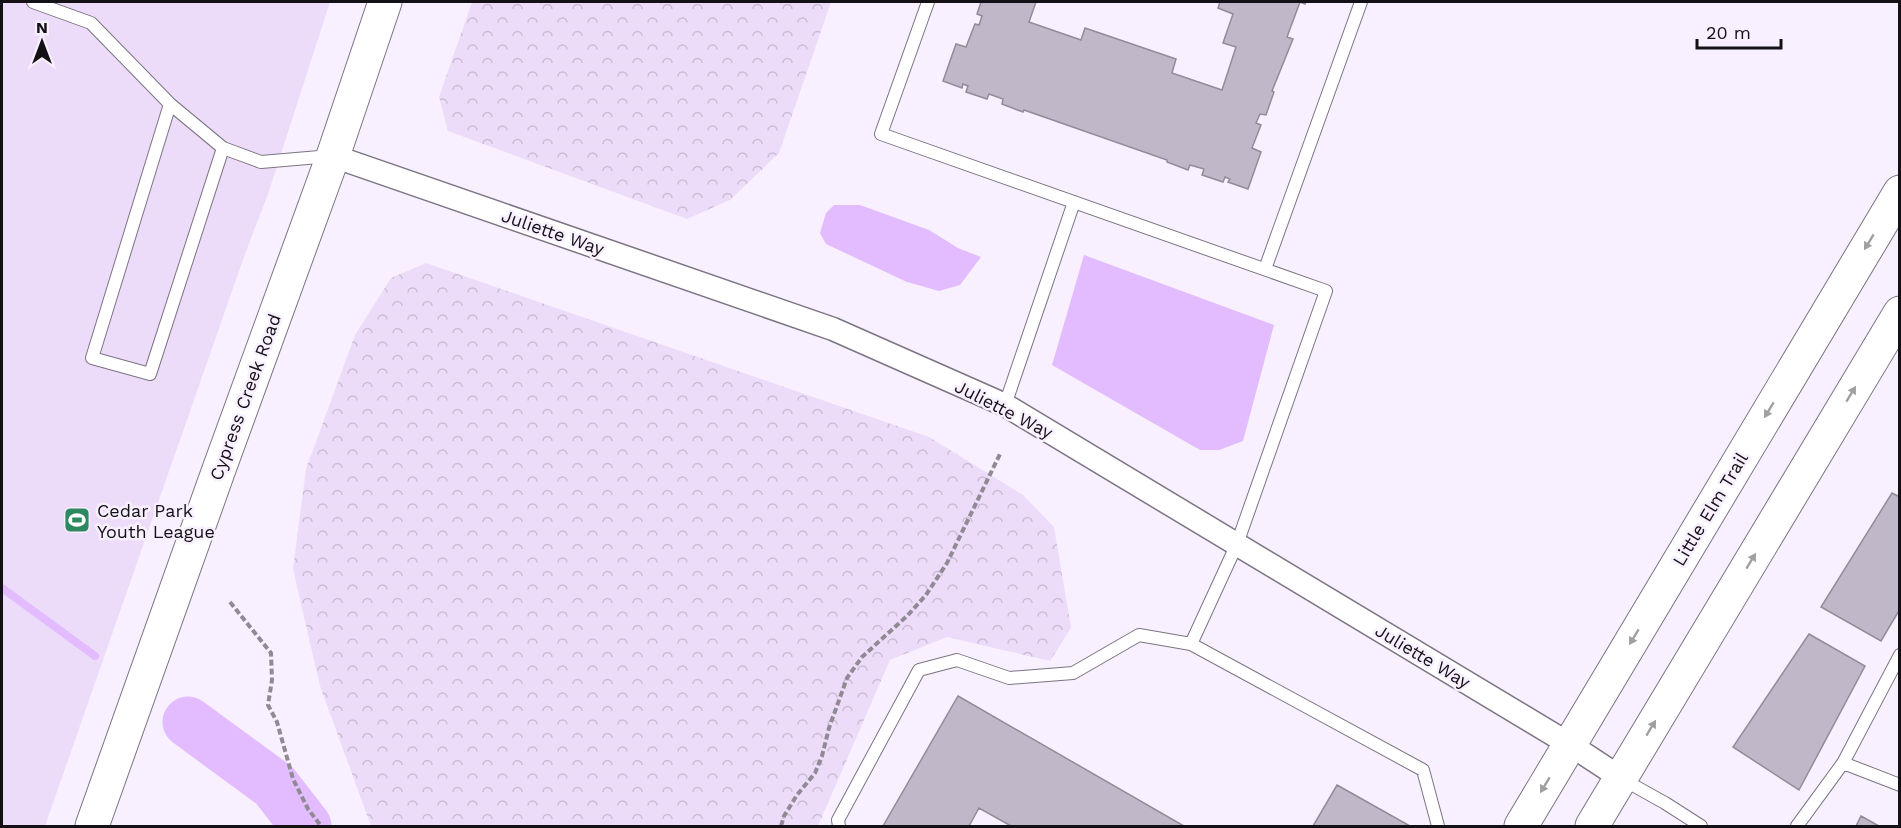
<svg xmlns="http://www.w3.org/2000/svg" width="1901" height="828" viewBox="0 0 1901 828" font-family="'Work Sans',sans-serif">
<defs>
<pattern id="forest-crowns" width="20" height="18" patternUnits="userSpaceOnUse" patternTransform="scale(1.5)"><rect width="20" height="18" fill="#ecdcf9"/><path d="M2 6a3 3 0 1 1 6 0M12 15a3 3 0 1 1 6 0" fill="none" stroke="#cabcd5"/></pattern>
</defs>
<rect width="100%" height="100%" fill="#f8f0fe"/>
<!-- forest -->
<path fill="url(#forest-crowns)" d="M472 2H831L779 153 730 200 687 219 448 131 439 97Z
M426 263 929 437 1023 495 1054 527 1071 628 1050 661 947 637 890 660 818 826H371L320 686 293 569 306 469 355 335 391 278Z"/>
<!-- garden -->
<path fill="#ecdcf9" d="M2 2H330L268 194 245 254 45 826H2Z"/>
<!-- water -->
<path fill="#e2bcfe" d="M834 205H860L929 230 958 248 981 257 960 285 939 291 907 282 826 244 820 233 826 213Z
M1084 255 1274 325 1243 441 1219 450H1200L1052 365Z"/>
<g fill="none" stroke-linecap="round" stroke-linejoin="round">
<!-- stream -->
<path stroke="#e2bcfe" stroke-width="8" d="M2 588 95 656"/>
<!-- river -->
<path stroke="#e2bcfe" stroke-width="51" d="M188 722 274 785 306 826"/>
</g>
<!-- building -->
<path fill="#c0b7c8" stroke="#938b9a" stroke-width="1.5" d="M981 2H1036L1029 22 1081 40 1085 28 1176 59 1172 73 1222 90 1236 47 1223 43 1233 14 1218 8 1220 2H1306L1305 4 1300 2 1287 37 1293 39 1272 91 1274 92 1266 115 1260 114 1256 123 1261 125 1252 148 1261 152 1248 189 1228 182 1230 179 1225 177 1223 182 1202 175 1204 169 1190 165 1188 170 1167 162V160L1024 110 1023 112 1002 104 1003 99 989 94 987 99 966 92 968 86 963 84 962 88 943 81 956 44 966 47 975 24 979 25 982 16 977 14Z
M1892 493 1900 497V609L1881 641 1821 607Z
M1809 634 1865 666 1799 790 1733 747Z
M958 696 1184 826H1011L979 808 969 826H883Z
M1337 785 1410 826H1313Z
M1861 816 1879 826H1856Z"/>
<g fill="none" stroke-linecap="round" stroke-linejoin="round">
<defs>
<path id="lane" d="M33 2 91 23 170 104 223 148 261 162 331 156
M928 2 881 134 1326 291 1237 544 1191 644
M170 104 92 358 150 374 223 148
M1265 269 1361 2
M1005 405 1074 202
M1843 763 1900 785
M1622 779 1665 803 1701 826
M839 826 838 820 919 670 957 660 1009 678 1073 673 1139 635 1191 644 1423 770 1438 826
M1797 826 1843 763 1900 655"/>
<path id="street" d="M333 156 833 329 1005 405 1569 744 1621 778"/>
<path id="secondary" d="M92 826 218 472 333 156 385 2
M1521 826 1900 192
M1592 826 1900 313"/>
</defs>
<!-- lane casing -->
<use href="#lane" stroke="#7c7483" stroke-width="14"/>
<!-- street casing -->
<use href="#street" stroke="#7c7483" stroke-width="25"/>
<!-- secondary casing -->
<use href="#secondary" stroke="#7c7483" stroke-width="35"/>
<!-- path -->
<path stroke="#908a94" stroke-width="4" stroke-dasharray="6 3" stroke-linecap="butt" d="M230 602 271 653 272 680 268 705 277 722 293 779 308 809 321 826
M781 826 784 816 797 795 815 773 822 756 829 728 847 678 862 657 907 616 926 595 947 563 1000 454"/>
<!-- lane -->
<use href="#lane" stroke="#fff" stroke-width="12"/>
<!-- street -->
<use href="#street" stroke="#fff" stroke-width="22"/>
<!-- secondary -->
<use href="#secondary" stroke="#fff" stroke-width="33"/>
</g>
<!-- one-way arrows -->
<defs><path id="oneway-solid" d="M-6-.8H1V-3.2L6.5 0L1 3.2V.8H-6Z" transform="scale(1.5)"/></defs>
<g fill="#a19fa2">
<use href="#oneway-solid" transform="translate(1869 242) rotate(121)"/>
<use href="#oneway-solid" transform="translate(1851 394) rotate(-59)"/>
<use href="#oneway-solid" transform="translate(1769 410) rotate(121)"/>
<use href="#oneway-solid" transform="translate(1751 561) rotate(-59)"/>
<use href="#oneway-solid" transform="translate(1634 637) rotate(121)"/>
<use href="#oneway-solid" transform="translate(1651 728) rotate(-59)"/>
<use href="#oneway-solid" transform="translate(1545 785) rotate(121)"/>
</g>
<!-- icons -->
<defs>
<symbol id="stadium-square" viewBox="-11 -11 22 22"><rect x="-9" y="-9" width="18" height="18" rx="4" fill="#2d8960" stroke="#f8f0fe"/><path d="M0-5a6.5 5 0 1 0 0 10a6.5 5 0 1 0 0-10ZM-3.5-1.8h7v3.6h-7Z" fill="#fff"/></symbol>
</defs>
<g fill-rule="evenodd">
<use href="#stadium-square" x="62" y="505" width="30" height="30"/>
</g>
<g text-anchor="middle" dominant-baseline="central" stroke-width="5" stroke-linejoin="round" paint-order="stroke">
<!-- street labels -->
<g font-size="18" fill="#131016" stroke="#f8f0fe">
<text transform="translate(553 232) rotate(19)">Juliette Way</text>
<text transform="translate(245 397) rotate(-70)">Cypress Creek Road</text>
<text transform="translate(1004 409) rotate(27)">Juliette Way</text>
<text transform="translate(1710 509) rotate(-59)">Little Elm Trail</text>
<text transform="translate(1423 656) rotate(31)">Juliette Way</text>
</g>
<!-- poi labels -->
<g font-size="18" fill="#131016" stroke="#f8f0fe" text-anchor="start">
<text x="97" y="510">Cedar Park<tspan x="97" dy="21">Youth League</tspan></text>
</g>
</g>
<!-- border -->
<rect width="1901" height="828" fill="none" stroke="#131016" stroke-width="6"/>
<!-- north arrow -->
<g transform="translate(42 42)" stroke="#f8f0fe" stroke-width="4.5" paint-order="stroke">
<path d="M0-4.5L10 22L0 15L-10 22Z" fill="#131016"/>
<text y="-9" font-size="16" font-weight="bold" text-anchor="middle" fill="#131016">N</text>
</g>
<!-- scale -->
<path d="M1697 39v9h84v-9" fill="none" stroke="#131016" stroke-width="3"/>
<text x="1706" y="39" font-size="18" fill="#131016" stroke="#f8f0fe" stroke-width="4.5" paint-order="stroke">20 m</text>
</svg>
